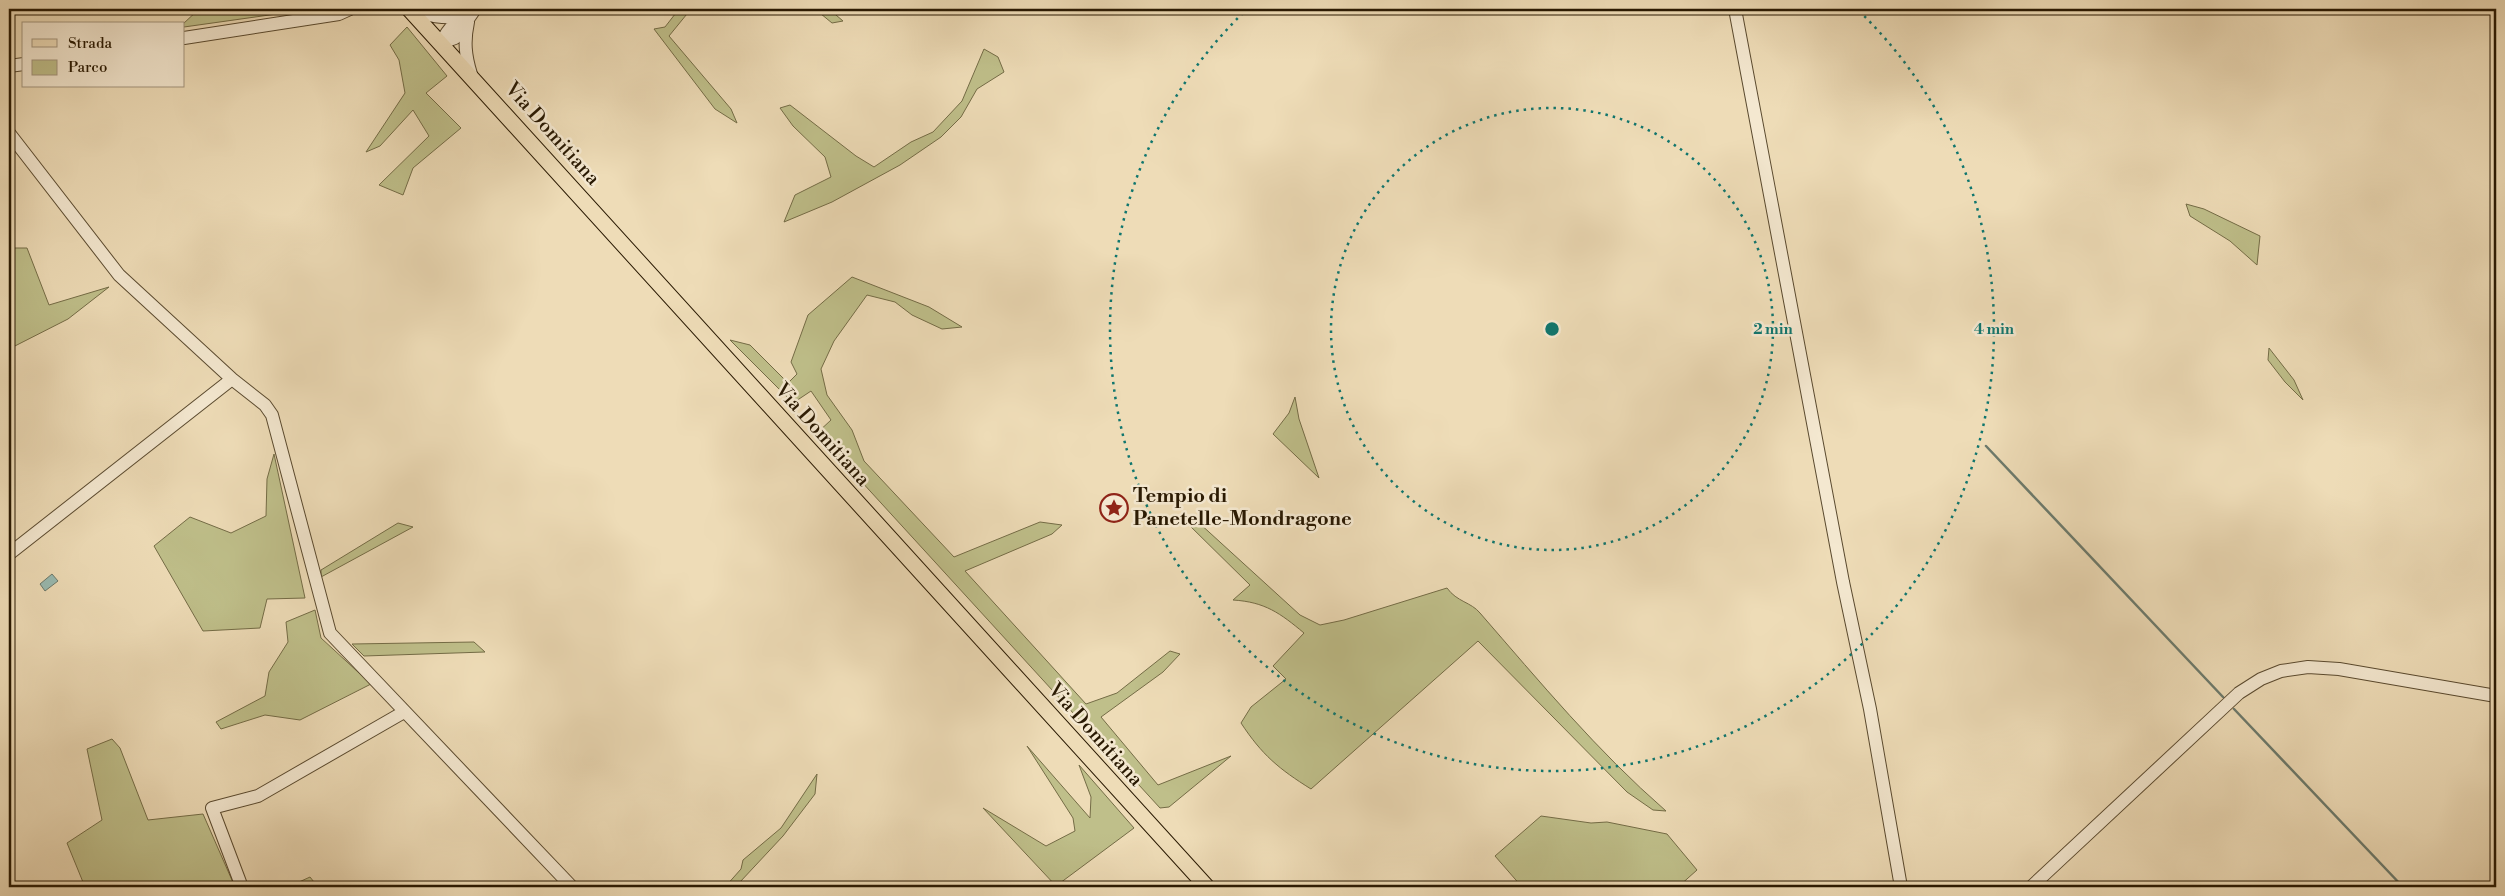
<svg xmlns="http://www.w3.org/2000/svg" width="2505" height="896" viewBox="0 0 2505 896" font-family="'Libre Bodoni',serif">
<rect width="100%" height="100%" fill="#eedcb7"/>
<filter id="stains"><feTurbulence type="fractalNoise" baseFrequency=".004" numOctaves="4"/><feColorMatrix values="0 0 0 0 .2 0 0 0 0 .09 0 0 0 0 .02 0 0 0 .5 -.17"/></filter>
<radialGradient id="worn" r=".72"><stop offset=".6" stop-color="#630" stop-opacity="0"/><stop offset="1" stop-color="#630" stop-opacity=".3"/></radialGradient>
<!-- green -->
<path fill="#bfbf8a" stroke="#746c46" d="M199 9H312L184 27 183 24Z
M679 9H691L669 36 731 109 737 123 715 109 654 29 665 27Z
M815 9H829L843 21 832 23Z
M407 27 447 76 426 93 461 128 413 168 403 195 379 185 429 136 413 110 380 146 366 152 405 93 399 60 390 45Z
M984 49 998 57 1004 72 977 89 961 117 941 137 900 165 832 202 784 222 795 195 831 177 825 157 793 126 780 108 790 105 856 156 874 167 911 142 933 132 962 101Z
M2186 204 2204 209 2260 236 2257 265 2230 241 2190 216Z
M9 248H27L49 305 109 287 68 319 9 349Z
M852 277 929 307 962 327 942 329 912 315 895 302 867 295 834 341 821 369 827 395 852 430 864 461 954 557 1040 522 1062 525 1052 534 965 571 1086 704 1117 693 1170 651 1180 654 1163 672 1101 717 1158 785 1231 756 1169 807 1160 808 817 433 831 420 811 391 793 403 730 340 750 345 788 383 797 374 791 362 808 315Z
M2269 348 2294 380 2303 400 2285 382 2268 360Z
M1295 397 1299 419 1319 478 1273 434 1289 413Z
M274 454 305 598 267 599 260 628 203 631 154 546 190 517 231 533 266 516 267 479Z
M1198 522 1300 615 1320 625 1344 620 1447 588C1457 602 1471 602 1480 613 1540 682 1597 751 1666 811L1653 810 1627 792 1478 641 1311 789C1279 769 1262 755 1241 723L1251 707 1286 679 1273 666 1304 633C1280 613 1265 602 1233 600L1250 585 1187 523Z
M398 523 413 527 321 577V570Z
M315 610 321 638 371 684 300 720 265 715 221 729 216 722 265 696 269 672 288 642 286 622Z
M474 642 485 652 364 656 352 644Z
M112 739 120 748 148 820 203 814 235 887H85L67 843 102 820 87 749Z
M1027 746 1090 818 1091 797 1079 765 1134 828 1056 886 983 808 1046 846 1075 831 1073 818Z
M817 774 815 794 783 836 740 882 725 887 741 869 743 860 781 828Z
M1541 816 1591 823 1607 822 1667 834 1697 870 1678 887H1522L1495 856Z
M310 877 318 887H288Z"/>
<!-- water -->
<path fill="#99bbb2" stroke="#6c7a6c" d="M52 574 58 581 45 591 40 584Z"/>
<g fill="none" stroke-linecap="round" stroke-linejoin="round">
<!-- stream -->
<path stroke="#6c7a6c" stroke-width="2.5" d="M1529 9H1582
M1986 446 2223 697
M2234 709 2403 887"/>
<defs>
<path id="minor" d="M414 9C429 17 442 18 459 17
M1735 9 1843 582 1870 709 1901 887
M468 22C464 41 465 55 471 74
M184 38 339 14 350 9
M441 43 455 38 475 9
M441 43C449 26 459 18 475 9
M9 66 24 64
M9 133 119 275 232 379 265 405 272 415 330 633 572 887
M9 554 232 379
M240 882 212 808 258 796 404 712
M2031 887 2239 693 2261 679 2281 671 2308 667 2339 669 2496 696"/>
<path id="major" d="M409 9 1207 887"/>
</defs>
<!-- minor casing -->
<use href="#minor" stroke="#5a4a2f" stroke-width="14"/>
<!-- major casing -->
<use href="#major" stroke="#291902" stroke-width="17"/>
<!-- minor -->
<use href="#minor" stroke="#f4e8d0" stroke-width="12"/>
<!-- major -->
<use href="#major" stroke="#eedcb7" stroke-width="15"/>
</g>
<!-- distance rings -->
<g fill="none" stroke="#0f766e" stroke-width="2.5" stroke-dasharray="2.5 5">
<circle cx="1552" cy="329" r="221"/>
<path d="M1859 11A442 442 0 1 1 1245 11"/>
</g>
<!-- icons -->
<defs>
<symbol id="sight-ring" viewBox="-11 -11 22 22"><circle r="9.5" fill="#f4e8d0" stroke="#8f2418" stroke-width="1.5"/><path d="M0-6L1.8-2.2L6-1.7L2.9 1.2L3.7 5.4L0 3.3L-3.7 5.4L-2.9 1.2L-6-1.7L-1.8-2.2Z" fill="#8f2418"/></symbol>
</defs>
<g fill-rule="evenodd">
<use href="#sight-ring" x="1098" y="492" width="32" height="32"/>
</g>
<g text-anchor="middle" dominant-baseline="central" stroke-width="5" stroke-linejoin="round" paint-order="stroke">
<!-- street labels -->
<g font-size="20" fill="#291902" stroke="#f4e8d0">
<text transform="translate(552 134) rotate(48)">Via Domitiana</text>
<text transform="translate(822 435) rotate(48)">Via Domitiana</text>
<text transform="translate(1095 735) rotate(48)">Via Domitiana</text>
</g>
<!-- poi labels -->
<g font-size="20" font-weight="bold" fill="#291902" stroke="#f4e8d0" text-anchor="start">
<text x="1133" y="496">Tempio di<tspan x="1133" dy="23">Panetelle-Mondragone</tspan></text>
</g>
</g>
<circle cx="1552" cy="329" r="8" fill="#0f766e" stroke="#f4e8d0" stroke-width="2.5"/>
<g font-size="15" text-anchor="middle" font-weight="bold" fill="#0f766e" stroke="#f4e8d0" stroke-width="5" stroke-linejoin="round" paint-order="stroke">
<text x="1773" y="334">2 min</text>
<text x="1994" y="334">4 min</text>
</g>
<!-- margin -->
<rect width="2505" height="896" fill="none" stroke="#eedcb7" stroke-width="30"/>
<rect x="10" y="10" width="2485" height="876" fill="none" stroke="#291902" stroke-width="2.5"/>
<rect x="15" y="15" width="2475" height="866" fill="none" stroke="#291902"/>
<!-- legend -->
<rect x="22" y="22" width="162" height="65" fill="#f4e8d0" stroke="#a3957e"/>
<rect x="32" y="39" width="25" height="8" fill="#eedcb7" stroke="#a3957e"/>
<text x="68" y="48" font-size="15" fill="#291902">Strada</text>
<rect x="32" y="60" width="25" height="15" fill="#bfbf8a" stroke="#a3957e"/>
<text x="68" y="72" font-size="15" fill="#291902">Parco</text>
<rect width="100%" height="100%" filter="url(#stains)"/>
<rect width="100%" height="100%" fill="url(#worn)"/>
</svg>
